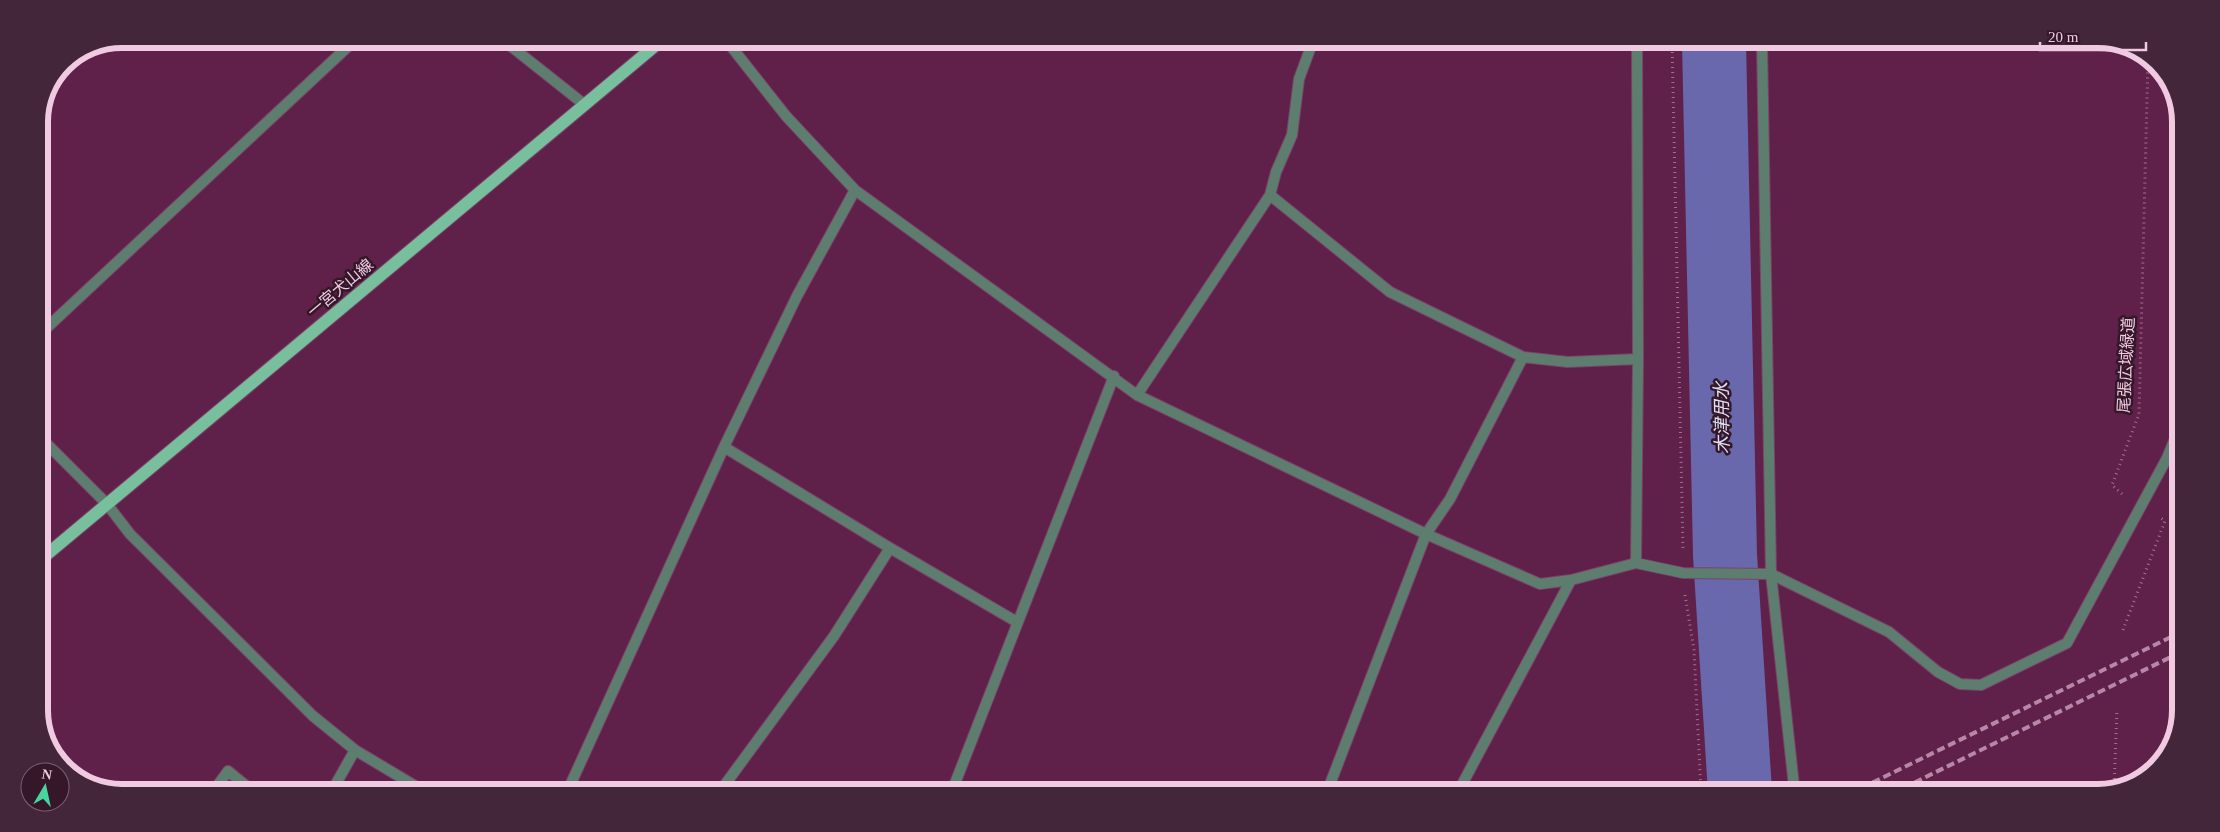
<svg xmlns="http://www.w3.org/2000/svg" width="2220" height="832" viewBox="0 0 2220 832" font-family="'Times New Roman','Noto Sans JP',serif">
<rect width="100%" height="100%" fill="#5f214a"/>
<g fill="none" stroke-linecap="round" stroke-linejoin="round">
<!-- river -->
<path stroke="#6968ad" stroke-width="64" d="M1714 42 1725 555 1740 792"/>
<defs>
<path id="minor" d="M503 40 585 105
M726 40 786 116 855 190 1137 395 1426 534 1540 584 1571 580 1636 563 1683 573 1771 574 1889 632 1938 672 1960 684 1981 685 2067 643 2167 458 2179 429
M1762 42 1771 574 1794 786
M1270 195 1276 172 1292 135 1299 79 1313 41
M39 335 356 39
M1523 357 1568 362 1638 359
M1137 395 1270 195 1390 292 1523 357 1450 499 1426 534 1327 792
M39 436 107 504 130 534 313 716 355 750 422 790
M724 447 890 548 1017 622
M1636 563 1638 359 1637 42
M215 789 228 771 250 789
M333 789 355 750
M568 790 724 447 797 296 855 190
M721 790 834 636 890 548
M952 791 1114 376
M1458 792 1571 580"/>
<path id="primary" d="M39 561 662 40"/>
</defs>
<!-- minor casing -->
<use href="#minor" stroke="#7c4368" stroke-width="12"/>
<!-- primary casing -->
<use href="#primary" stroke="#7c4368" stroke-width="14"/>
<!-- path -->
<path stroke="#a26f90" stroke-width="3" stroke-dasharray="1 4" stroke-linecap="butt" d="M1672 42 1683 549
M2122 494 2112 485 2139 414 2148 59
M1685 595 1694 650 1701 792
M2123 630 2165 521 2161 518
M2173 743 2177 708
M2114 789 2117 709"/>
<!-- minor -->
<use href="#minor" stroke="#5d7e6e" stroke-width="10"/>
<!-- primary -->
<use href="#primary" stroke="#77bf9d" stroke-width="12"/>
<!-- rail -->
<path stroke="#b787a5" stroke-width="4" stroke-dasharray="8 4" stroke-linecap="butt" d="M1851 793 2177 634
M1893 793 2177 654"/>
</g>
<g text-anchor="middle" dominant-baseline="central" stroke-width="5" stroke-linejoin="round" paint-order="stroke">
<!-- street labels -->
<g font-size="16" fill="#f0cae0" stroke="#34182a">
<text transform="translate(340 288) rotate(-40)">一宮犬山線</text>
<text transform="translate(2126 365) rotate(-87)">尾張広域緑道</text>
</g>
<!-- water labels -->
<g font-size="18" font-style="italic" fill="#e0e1f5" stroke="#34182a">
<text transform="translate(1722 418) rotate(-91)">木津用水</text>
</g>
</g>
<!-- crop -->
<path d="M0 0H2220V832H0ZM122 48H2098A74 74 0 0 1 2172 122V710A74 74 0 0 1 2098 784H122A74 74 0 0 1 48 710V122A74 74 0 0 1 122 48Z" fill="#432639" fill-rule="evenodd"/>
<path fill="none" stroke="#f0cae0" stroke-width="6" d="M122 48H2098A74 74 0 0 1 2172 122V710A74 74 0 0 1 2098 784H122A74 74 0 0 1 48 710V122A74 74 0 0 1 122 48Z"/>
<!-- north arrow -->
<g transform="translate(45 787) rotate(9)"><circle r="24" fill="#34182a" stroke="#7f5f73"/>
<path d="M0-4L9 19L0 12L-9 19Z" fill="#49d49c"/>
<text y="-8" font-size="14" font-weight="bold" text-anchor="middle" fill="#f0cae0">N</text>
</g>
<!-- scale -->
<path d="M2040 42v8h106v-8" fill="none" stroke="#f0cae0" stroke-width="2.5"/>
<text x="2048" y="42" font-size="15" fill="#f0cae0" stroke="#34182a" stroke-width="4" paint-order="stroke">20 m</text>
</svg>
